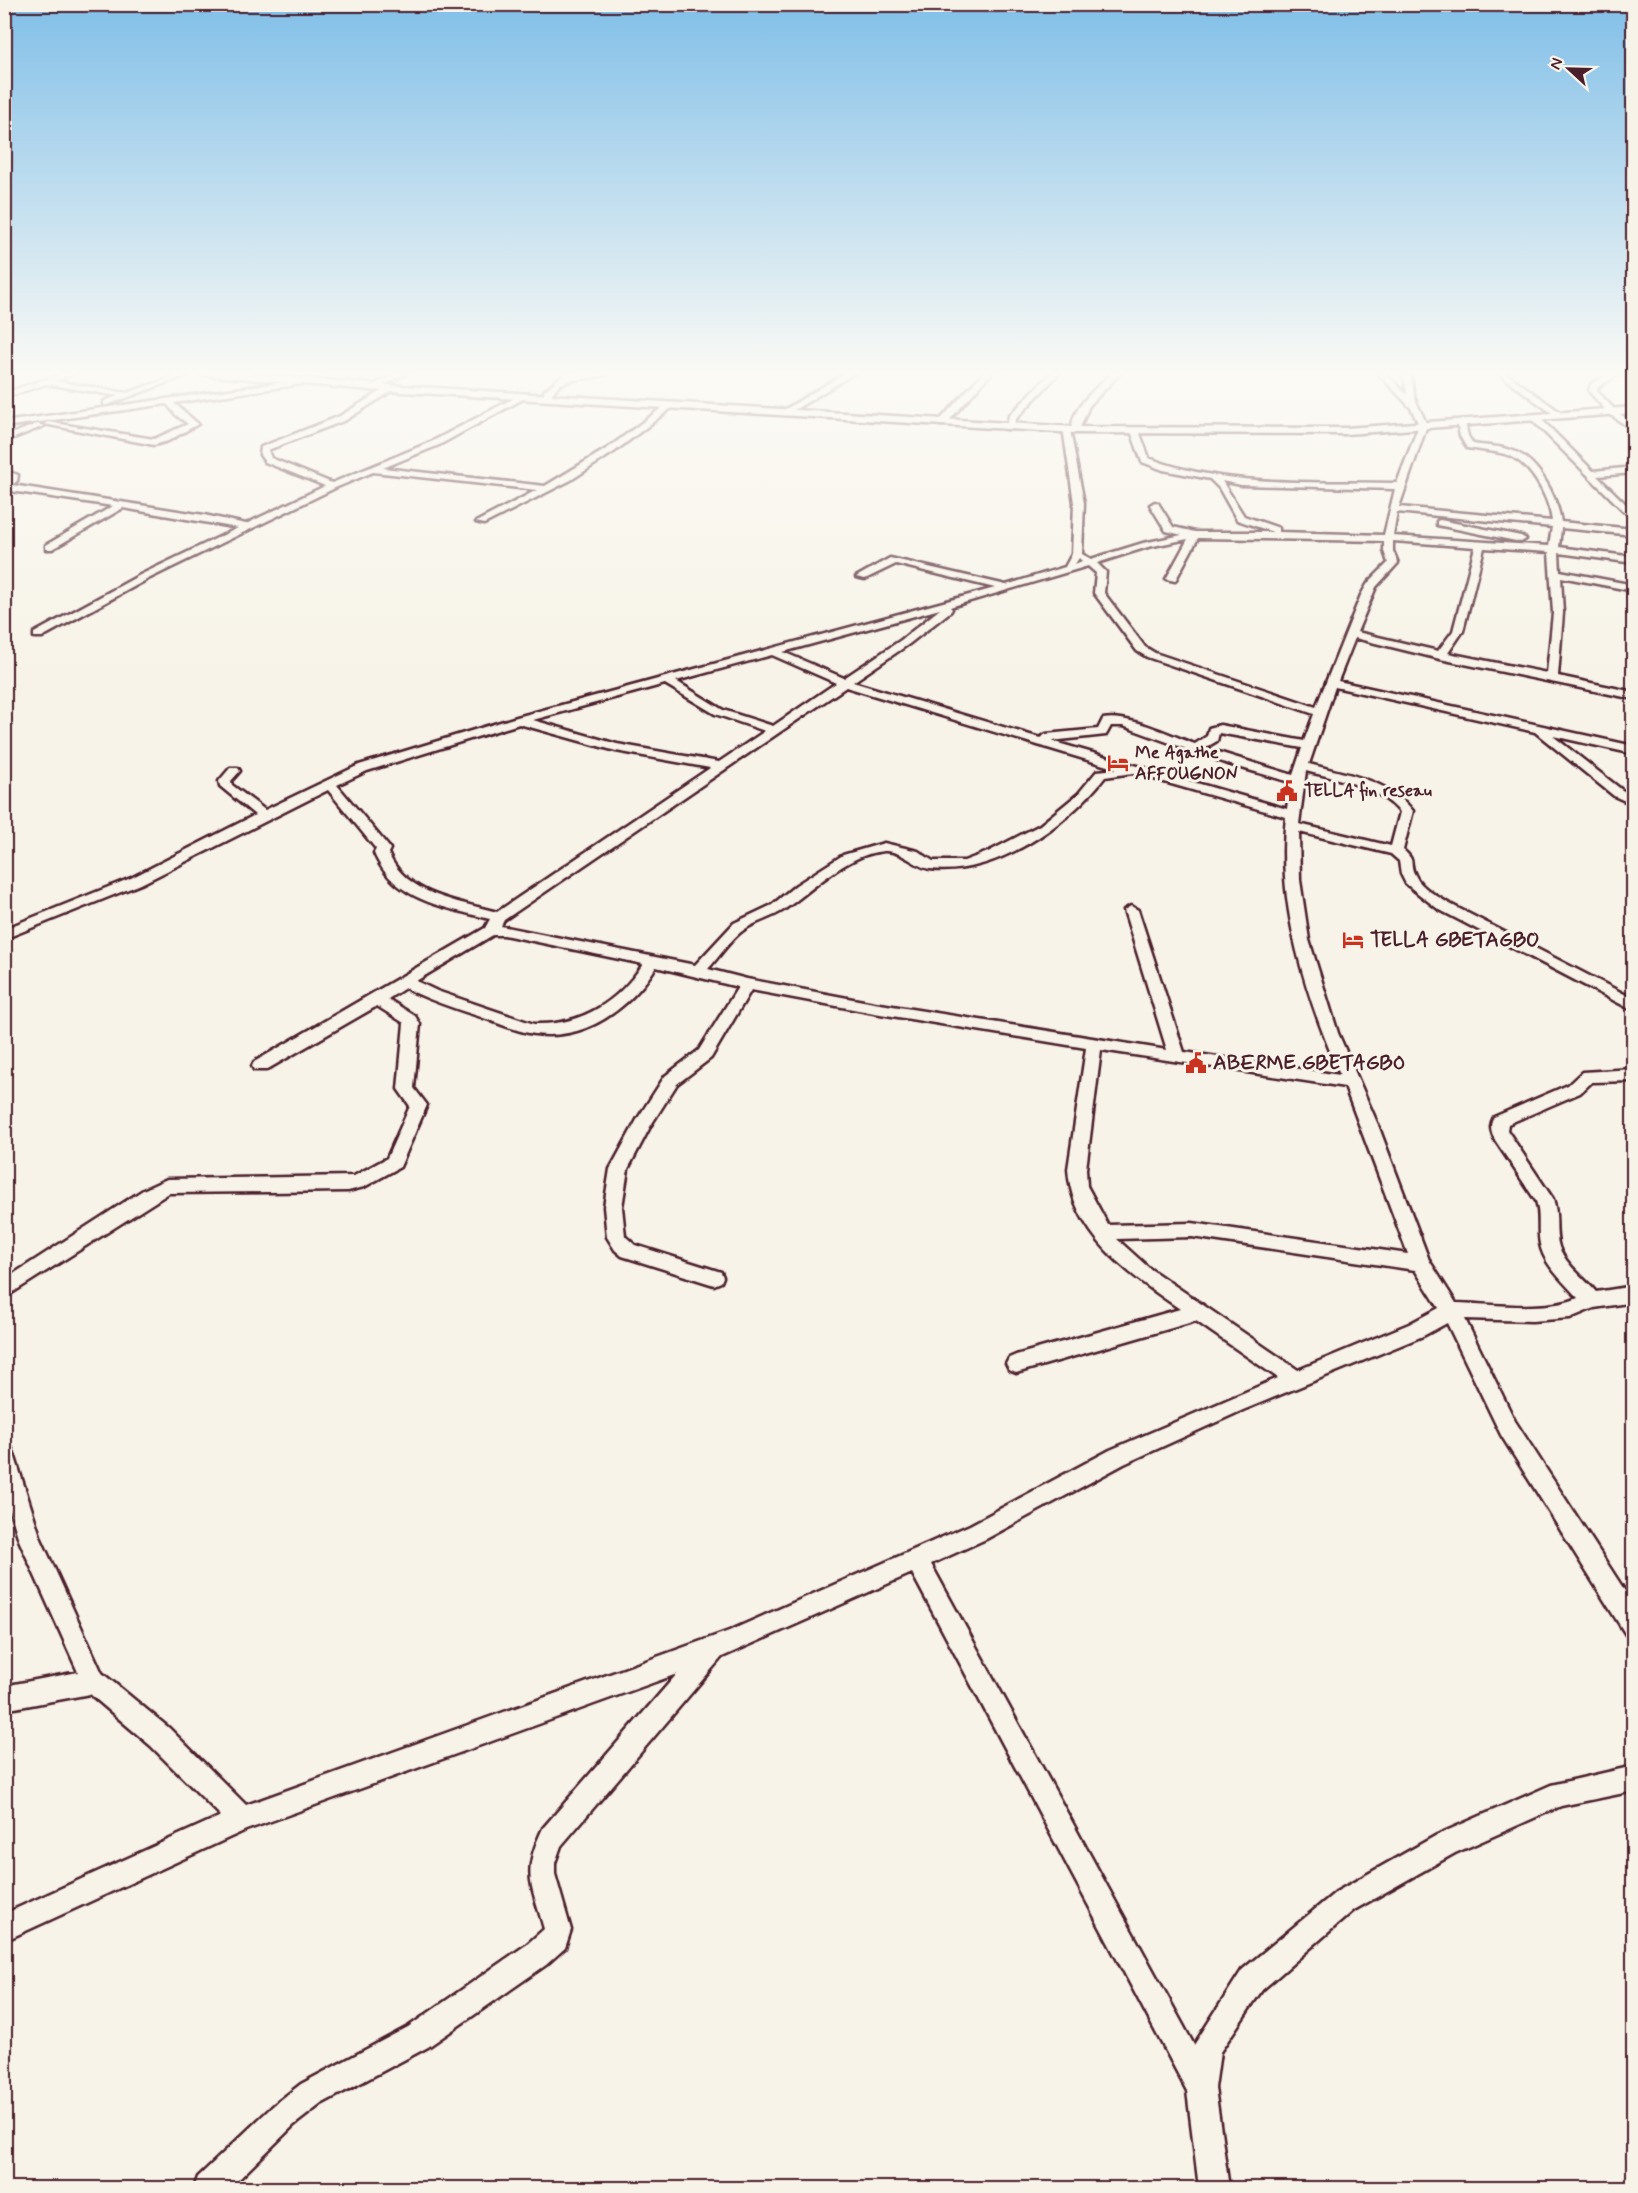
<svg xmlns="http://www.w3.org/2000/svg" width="1638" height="2193" viewBox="0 0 1638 2193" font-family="Mynerve,sans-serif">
<rect width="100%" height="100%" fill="#f7f3e8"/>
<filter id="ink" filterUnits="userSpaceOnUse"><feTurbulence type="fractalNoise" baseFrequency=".0167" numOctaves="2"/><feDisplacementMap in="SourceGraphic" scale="12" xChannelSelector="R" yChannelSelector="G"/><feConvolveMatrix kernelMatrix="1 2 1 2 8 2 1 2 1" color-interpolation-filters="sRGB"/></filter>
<g filter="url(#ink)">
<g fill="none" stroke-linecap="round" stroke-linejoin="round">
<defs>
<path id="minor" d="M71 371H81L55 381 127 393 189 371H199L107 405H104V401L118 396 46 384 4 398V393Z
M247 371H258L237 378 233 376Z
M403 371H412L377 388 370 386Z
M568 371H575L572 374 612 371C592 384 557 371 550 400H544V391Z
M849 371H858L786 415 779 413Z
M985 371H993L945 425H939V421Z
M1053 371H1061L1016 419 1012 429H1006L1009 416Z
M1114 371H1122L1089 406 1078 432H1072C1069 408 1099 386 1114 371Z
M1376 371H1383L1407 395 1403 371H1410L1415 399 1427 425 1399 507 1552 521C1549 497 1530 461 1505 454 1493 451 1479 450 1467 448L1460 436 1457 422 1461 420 1465 422 1468 436 1473 444C1485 446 1499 446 1511 450 1538 459 1557 496 1561 522L1634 529V535L1561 528 1559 547 1634 557V563L1559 553 1560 571 1634 585V591L1561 577 1563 613 1558 676 1634 692V699L1440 659 1355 638 1338 681 1634 746V754L1553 736 1622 790 1634 796V805L1614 796 1535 732 1335 687 1309 764C1345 774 1389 779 1413 811L1403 850C1417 862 1408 862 1415 875 1420 887 1437 896 1448 903L1634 999V1011L1438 909 1406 884 1401 874 1399 861 1391 854 1299 832 1300 880 1309 940 1338 1033 1378 1125 1429 1260 1456 1303C1492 1304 1546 1312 1578 1298 1564 1282 1544 1265 1540 1244 1537 1229 1541 1215 1536 1201L1495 1140C1491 1131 1489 1126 1494 1117L1568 1085 1582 1072 1634 1069V1081L1592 1082 1580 1093 1508 1124 1507 1130 1553 1199C1559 1215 1554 1232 1559 1247 1565 1264 1584 1278 1596 1292L1634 1286V1302L1594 1308 1570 1318 1532 1321 1465 1319 1515 1421 1634 1605V1638L1626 1635 1501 1435 1447 1323 1423 1336 1243 1410 1124 1464 986 1539 931 1564 1194 2045 1242 1970 1336 1892 1437 1835 1551 1785 1634 1766V1791L1561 1806 1455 1853 1354 1910 1262 1990 1220 2052 1215 2088 1229 2188H1199L1187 2091 912 1573 722 1657 561 1846 555 1863V1874L571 1930 565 1948 546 1965 428 2047 321 2104 294 2125 230 2188H194L198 2177 274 2105 301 2084 408 2027 526 1945 544 1929C532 1884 521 1874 543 1828L677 1674 246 1830 4 1941V1914L221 1816 151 1746 90 1694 4 1710V1686L78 1672 19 1540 4 1491V1445L11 1447 14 1454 41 1539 102 1673 169 1728 246 1805 729 1631 970 1525 1110 1450 1278 1378 1196 1321 1016 1373 1009 1370 1006 1364 1009 1358 1016 1355 1180 1309C1131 1276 1072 1234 1068 1169L1086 1048 874 1013 751 990 711 1058 677 1084 651 1125 628 1169 622 1207 625 1236 635 1245 721 1272 723 1277 721 1282 714 1285 622 1256 615 1250 607 1237 604 1207 610 1169 638 1118 665 1076 699 1050 738 987 656 967C630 1008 586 1041 535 1034 516 1032 496 1022 478 1016 453 1008 429 1000 405 988L388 999 415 1016 420 1024 414 1088 427 1105 400 1167 364 1187 348 1191 169 1193 4 1298V1280L143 1190 167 1179 354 1176 387 1158 410 1106 398 1089 404 1023 377 1006 266 1070H254L252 1066 254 1062 485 928 490 919C445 907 394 901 374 853L376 849 328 790 141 884 4 939V929L131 878 255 815 220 786 219 781 230 768H238L240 771 231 781 232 785 265 810 359 765 517 717 995 588 896 564 865 579 856 577 890 558 1006 585 1065 567 1072 554 1074 503 1063 428 1070 430 1084 503 1082 554 1091 559 1143 543 1182 535 1166 531 1150 505 1155 502 1158 503 1173 527 1195 532H1273L1237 520 1219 488 1210 479 1163 470 1142 462 1131 431 1135 429 1139 431 1149 458C1226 488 1315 481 1397 483L1419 425 1411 408ZM1222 481 1241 485 1395 489 1384 535 1279 532V528L1244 516ZM1397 512 1552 527 1549 546 1393 536ZM1198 538 1384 541V551L1388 563 1368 583 1361 595 1316 707 1155 653 1145 647 1104 593 1106 572 1097 563 1148 547 1188 539 1166 579 1175 581ZM1393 541 1475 547 1453 631 1438 651 1357 632 1376 587 1398 563 1393 551ZM1484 548 1549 552 1553 613 1547 673 1448 653 1463 631ZM1079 558 1082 561 1075 564ZM1088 566 1096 573 1094 593 1137 651 1147 657 1314 714 1304 741 1220 725 1209 728 1207 736 1195 744C1170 735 1128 714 1103 719L1098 729 1046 734 1040 738 853 682 909 644 951 611 952 609 950 607ZM940 609 901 640 844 678 783 652ZM772 655 836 683 773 726 723 710 676 681ZM665 684 715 714 765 731 719 762 617 744 533 720ZM846 687 1117 769 1097 771 1078 794 1040 825 988 852 964 861H933L918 851 884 843 843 855 796 885 772 905 734 923 695 965 501 926 504 920ZM519 724 616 751 710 768 497 912C457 901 406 895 388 853L390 849 388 846 337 785 367 771ZM1111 726H1123L1228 764 1290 782 1287 809 1051 741 1106 735ZM1219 733 1302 748 1293 775 1205 748 1217 741ZM1306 771C1340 780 1376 785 1400 812L1391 846 1299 824ZM1133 773 1286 817C1276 904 1306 996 1340 1075L1184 1052 1138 910 1131 906 1124 910 1167 1050 874 1003 747 979 708 969C720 956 731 938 745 929 757 921 771 918 782 911 812 891 846 854 884 851 902 850 916 867 930 869 994 877 1068 825 1105 777ZM493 935H504L643 964C618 1002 581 1026 534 1024L437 991 416 981ZM1101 1050 1345 1087 1408 1254 1192 1223 1108 1225 1087 1186 1086 1169ZM1192 1237 1415 1270 1439 1308 1409 1324 1298 1370 1149 1268 1117 1239Z
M1495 371H1503L1564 415 1557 417Z
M1615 371H1624L1598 387 1597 391 1614 409 1634 425V431L1608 413 1589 391 1591 384Z
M299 380 303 382 302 384 174 403 198 424 168 441 154 445 44 424 48 422 154 439 188 424 176 415 167 404 4 427V422Z
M388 387 395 389 346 420 268 450 271 458 332 483 433 441 520 395 524 397 523 399 439 445 383 468 545 486 608 448 667 404 674 406 614 452 571 480 484 524 476 522 537 490 373 472 335 488 148 579 42 637H34V633L140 575 238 528 123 508 52 549H46V545L113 506 4 490V483L9 476 4 475V470L18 475 17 481 12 485 204 515 246 524 325 486 265 462 260 455 261 447 340 416Z
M1531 415H1537L1593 471 1634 467V473L1597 476 1634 512V521L1531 419Z
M37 424 44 426 4 442V437Z
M1440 520 1521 536 1526 539 1521 542 1437 525V521Z"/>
<path id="secondary" d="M187 371H222L371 384 1075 427 1346 428 1634 407V413L1346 434 1075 433 371 390 192 374Z"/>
</defs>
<!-- minor casing -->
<use href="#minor" stroke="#4a1f2b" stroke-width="5"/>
<!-- secondary casing -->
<use href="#secondary" stroke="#4a1f2b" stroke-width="5"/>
<!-- minor -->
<use href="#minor" fill="#f7f3e8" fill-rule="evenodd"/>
<!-- secondary -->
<use href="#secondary" fill="#f7f3e8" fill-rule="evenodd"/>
</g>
</g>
<!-- sky -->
<linearGradient id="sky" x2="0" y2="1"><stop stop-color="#81bfe8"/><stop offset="0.55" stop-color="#fbfaf5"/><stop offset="1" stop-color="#fbfaf5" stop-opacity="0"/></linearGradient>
<rect width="1638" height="678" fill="url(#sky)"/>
<!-- icons -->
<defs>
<symbol id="hotel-bare" viewBox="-9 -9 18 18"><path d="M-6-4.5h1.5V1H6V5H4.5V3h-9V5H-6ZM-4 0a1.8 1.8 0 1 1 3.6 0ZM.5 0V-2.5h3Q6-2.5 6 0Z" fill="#c8321e" stroke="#f7f3e8" stroke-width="2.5" paint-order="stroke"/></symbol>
<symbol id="civic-bare" viewBox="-9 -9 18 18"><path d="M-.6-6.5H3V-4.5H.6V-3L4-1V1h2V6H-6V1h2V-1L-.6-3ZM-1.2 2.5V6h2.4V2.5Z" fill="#c8321e" stroke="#f7f3e8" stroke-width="2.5" paint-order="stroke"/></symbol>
</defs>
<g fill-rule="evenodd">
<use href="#hotel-bare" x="1103" y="748" width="30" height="30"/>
<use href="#civic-bare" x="1272" y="776" width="30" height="30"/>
<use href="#hotel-bare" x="1338" y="925" width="30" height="30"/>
<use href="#civic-bare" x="1181" y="1048" width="30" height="30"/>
</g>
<g text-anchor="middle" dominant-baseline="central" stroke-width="6" stroke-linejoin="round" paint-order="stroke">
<!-- far-poi labels -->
<g font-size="18" font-weight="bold" fill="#4a1f2b" stroke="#f7f3e8" text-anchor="start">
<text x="1135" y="753">Me Agathe<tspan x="1135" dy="21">AFFOUGNON</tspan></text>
<text x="1304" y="791">TELLA fin reseau</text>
</g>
<!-- poi labels -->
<g font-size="21" font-weight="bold" fill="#4a1f2b" stroke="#f7f3e8" text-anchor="start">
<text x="1370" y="940">TELLA GBETAGBO</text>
<text x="1213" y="1063">ABERME GBETAGBO</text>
</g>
</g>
<!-- margin -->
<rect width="1638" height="2193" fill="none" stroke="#f7f3e8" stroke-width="24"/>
<rect x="12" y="12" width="1614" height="2169" fill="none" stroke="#4a1f2b" stroke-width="2" filter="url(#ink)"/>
<!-- north arrow -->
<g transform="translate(1569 69) rotate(292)" stroke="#f7f3e8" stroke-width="4.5" paint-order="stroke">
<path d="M0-4.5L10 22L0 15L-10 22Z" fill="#4a1f2b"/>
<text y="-9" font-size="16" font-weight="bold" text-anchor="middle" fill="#4a1f2b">N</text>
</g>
</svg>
